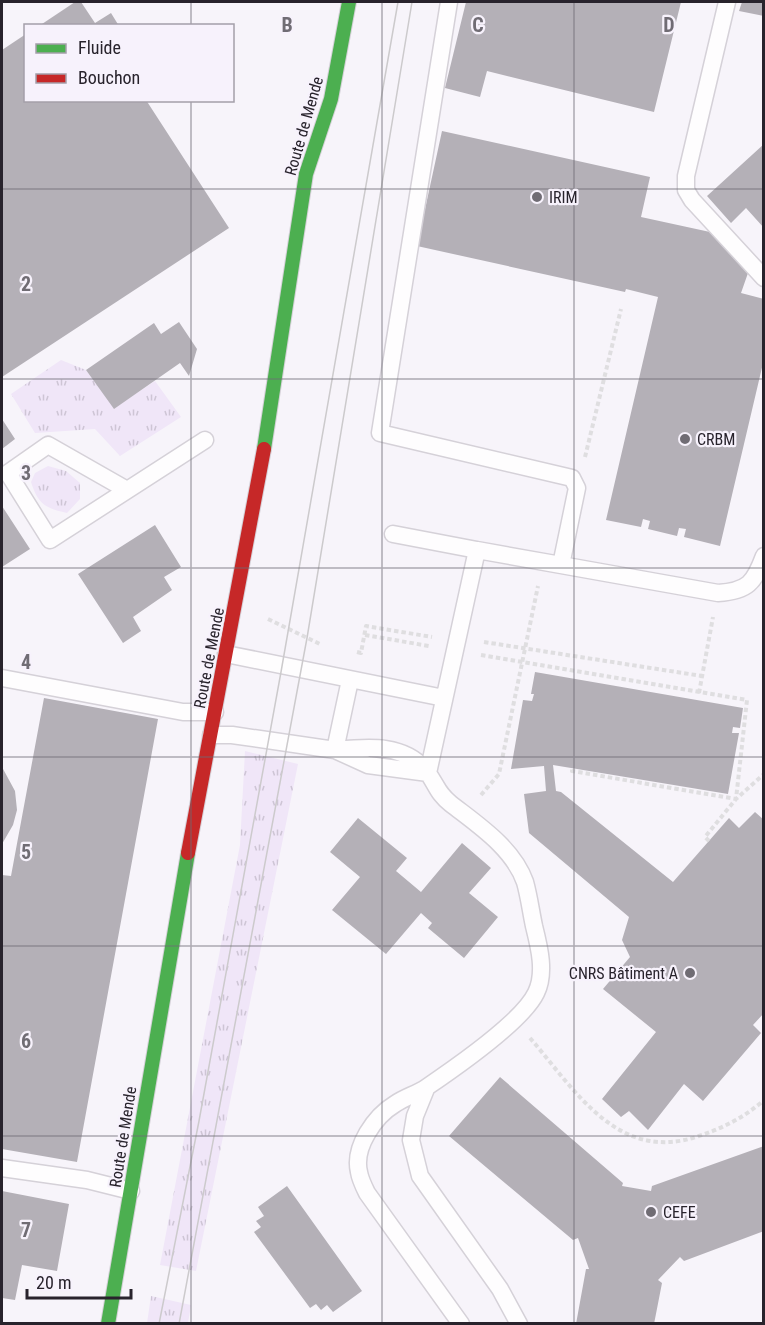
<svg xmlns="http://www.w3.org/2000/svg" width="765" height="1325" viewBox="0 0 765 1325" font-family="'Roboto Condensed',sans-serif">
<defs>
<pattern id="grass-tufts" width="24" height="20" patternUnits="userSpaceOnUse" patternTransform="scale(1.5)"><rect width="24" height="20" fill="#f0e6f8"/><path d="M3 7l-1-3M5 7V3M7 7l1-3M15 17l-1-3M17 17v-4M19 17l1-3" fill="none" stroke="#cec5d5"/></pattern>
</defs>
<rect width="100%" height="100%" fill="#f7f4fa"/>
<!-- grass -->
<path fill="url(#grass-tufts)" d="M61 360 86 370 114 408 155 381 181 417 120 456 95 429 35 433 11 394Z
M48 466 66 471 80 483V499L67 513C45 508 38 504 31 482L35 473Z
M245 751 298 764 196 1271 160 1265 240 845Z
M151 1296 191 1305 188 1323H147Z"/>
<!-- building -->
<path fill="#b4b0b7" d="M75 2H81L95 23 111 13 119 26H39Z
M466 2H681L654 112 487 71 480 97 445 88Z
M742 2H764V16L739 11Z
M26 34V100H146L229 228 2 377V50Z
M442 131 650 177 641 217 710 232 748 273 741 293 764 299V359L720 546 684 537 686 529 679 528 677 536 648 529 650 521 643 519 641 527 606 520 658 297 626 289 625 292 417 246Z
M764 144V228L746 208 731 223 707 196Z
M179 322 197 349 189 376 180 363 114 409 86 370 154 323 161 334Z
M2 419 15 439 2 449Z
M2 506 30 549 2 567Z
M155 525 181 567 164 577 172 590 133 617 141 631 123 643 78 574Z
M535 672 743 708 740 728 733 727 732 733H739L728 794 553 765 556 791 561 792 673 882 729 818 739 828 755 812 764 820V1013L753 1025 761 1033 703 1101 684 1084 648 1130 629 1111 621 1117 602 1099 656 1032 603 989 630 957 622 940 629 917 529 833 524 794 546 791 544 766 511 769 523 700 532 701 534 694H531Z
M44 698 158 719 77 1162 2 1149V875L11 876Z
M2 767 15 791 17 810 13 825 2 844Z
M358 818 407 858 396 871 421 892 462 843 491 868 469 893 498 917 464 958 428 928 432 923 421 913 386 954 332 910 360 877 330 852Z
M500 1077 623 1183 622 1186 651 1191 652 1186 764 1146V1231L684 1261 680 1257 658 1280 662 1283 654 1324H576L586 1269H589L578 1238 573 1240 449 1136Z
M287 1186 362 1291 333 1312 327 1305 321 1310 316 1304 310 1308 254 1232 261 1227 256 1221 264 1216 258 1207Z
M2 1191 69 1204 57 1271 22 1265 15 1300 2 1298Z"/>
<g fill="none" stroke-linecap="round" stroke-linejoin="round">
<defs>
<path id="lane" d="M449 2 380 433 572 478 577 488 561 565 718 593C748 591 754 583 764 556
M727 2 686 176V190L692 200 764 278
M127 490 48 445 8 473 50 540 205 440
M393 534 477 550
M226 654 444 698
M2 678 183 712H215
M350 680 335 750C368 747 405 743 427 772 437 785 437 793 451 804 478 825 513 848 525 882 529 896 531 912 534 926 539 946 546 973 536 993 522 1022 455 1068 427 1087 417 1094 405 1097 395 1104 375 1116 353 1147 359 1172 360 1179 364 1187 367 1193L461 1324
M211 735H232L335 750 368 765 428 773
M428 773 477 550 561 565
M426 1089 415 1116 411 1140 420 1176 500 1289 519 1324
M2 1168 87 1180 131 1191"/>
<path id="fast" d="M264 449 306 174 331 99 349 2
M108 1324 188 853"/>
<path id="jam" d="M188 853 264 449"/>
</defs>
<!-- lane casing -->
<use href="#lane" stroke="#d5d1d8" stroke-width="19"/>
<!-- fast casing -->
<use href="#fast" stroke="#d5d1d8" stroke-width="16"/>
<!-- jam casing -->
<use href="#jam" stroke="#d5d1d8" stroke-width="16"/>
<!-- path -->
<path stroke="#dfdee0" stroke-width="4" stroke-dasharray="4.5 3" stroke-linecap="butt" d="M585 457 621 309
M268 619 320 644
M365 635 429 646
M484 642 702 676
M357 652 361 653 366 626 432 637
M481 655 747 700 736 799 572 771 573 767
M699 693 713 617
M481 795 499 774 538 586
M709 841 705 837 736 799 764 774
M530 1038C576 1091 618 1164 699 1136 723 1128 745 1117 764 1100"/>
<!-- lane -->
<use href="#lane" stroke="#fefdfe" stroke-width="16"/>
<!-- fast -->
<use href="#fast" stroke="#4caf50" stroke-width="14"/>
<!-- jam -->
<use href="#jam" stroke="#c62828" stroke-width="14"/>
<!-- tram -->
<path stroke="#cccacc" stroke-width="1.5" d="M159 1324 199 1121 281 672 398 2
M179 1324 307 638 412 2"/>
</g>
<!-- grid -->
<path fill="none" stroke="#706c74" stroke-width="1.5" stroke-opacity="0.55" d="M191 2V26M382 2V1324M574 2V1324M191 100V1324M2 189H764M2 379H764M2 568H764M2 757H764M2 946H764M2 1136H764"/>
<!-- markers -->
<g fill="#706c74" stroke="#f7f2fc" stroke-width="2">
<circle cx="537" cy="197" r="6"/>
<circle cx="685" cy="439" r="6"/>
<circle cx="690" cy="973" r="6"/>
<circle cx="651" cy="1212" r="6"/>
</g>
<g text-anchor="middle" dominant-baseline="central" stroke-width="4.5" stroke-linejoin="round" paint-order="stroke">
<!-- street labels -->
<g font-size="16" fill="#28232c" stroke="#f7f2fc">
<text transform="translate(304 126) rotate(-74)">Route de Mende</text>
<text transform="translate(209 658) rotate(-79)">Route de Mende</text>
<text transform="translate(123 1137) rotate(-81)">Route de Mende</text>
</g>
<!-- poi labels -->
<g font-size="16" fill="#28232c" stroke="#f7f2fc" text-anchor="start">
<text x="549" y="197">IRIM</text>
<text x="697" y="439">CRBM</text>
<text x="678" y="973" text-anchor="end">CNRS Bâtiment A</text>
<text x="663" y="1212">CEFE</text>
</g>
</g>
<g font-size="20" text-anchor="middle" font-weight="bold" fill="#706c74" stroke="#f7f2fc" stroke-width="4.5" stroke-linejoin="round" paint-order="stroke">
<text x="287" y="32">B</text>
<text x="478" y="32">C</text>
<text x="669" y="32">D</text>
<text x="26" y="291">2</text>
<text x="26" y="480">3</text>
<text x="26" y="669">4</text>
<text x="26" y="859">5</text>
<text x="26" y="1048">6</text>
<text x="26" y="1237">7</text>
</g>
<!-- border -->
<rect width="765" height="1325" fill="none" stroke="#28232c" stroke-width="6"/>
<!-- legend -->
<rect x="24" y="24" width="210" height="78" fill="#f7f2fc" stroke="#a49fa9" stroke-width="1.5"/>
<rect x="36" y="44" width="30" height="9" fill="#4caf50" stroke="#a49fa9" stroke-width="1.5"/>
<text x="78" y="54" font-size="18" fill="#28232c">Fluide</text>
<rect x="36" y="74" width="30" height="9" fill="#c62828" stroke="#a49fa9" stroke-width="1.5"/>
<text x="78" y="84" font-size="18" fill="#28232c">Bouchon</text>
<!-- scale -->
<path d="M27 1289v9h104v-9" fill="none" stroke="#28232c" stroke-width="3"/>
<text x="36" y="1289" font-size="18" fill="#28232c" stroke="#f7f2fc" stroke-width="4.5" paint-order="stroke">20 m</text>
</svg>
